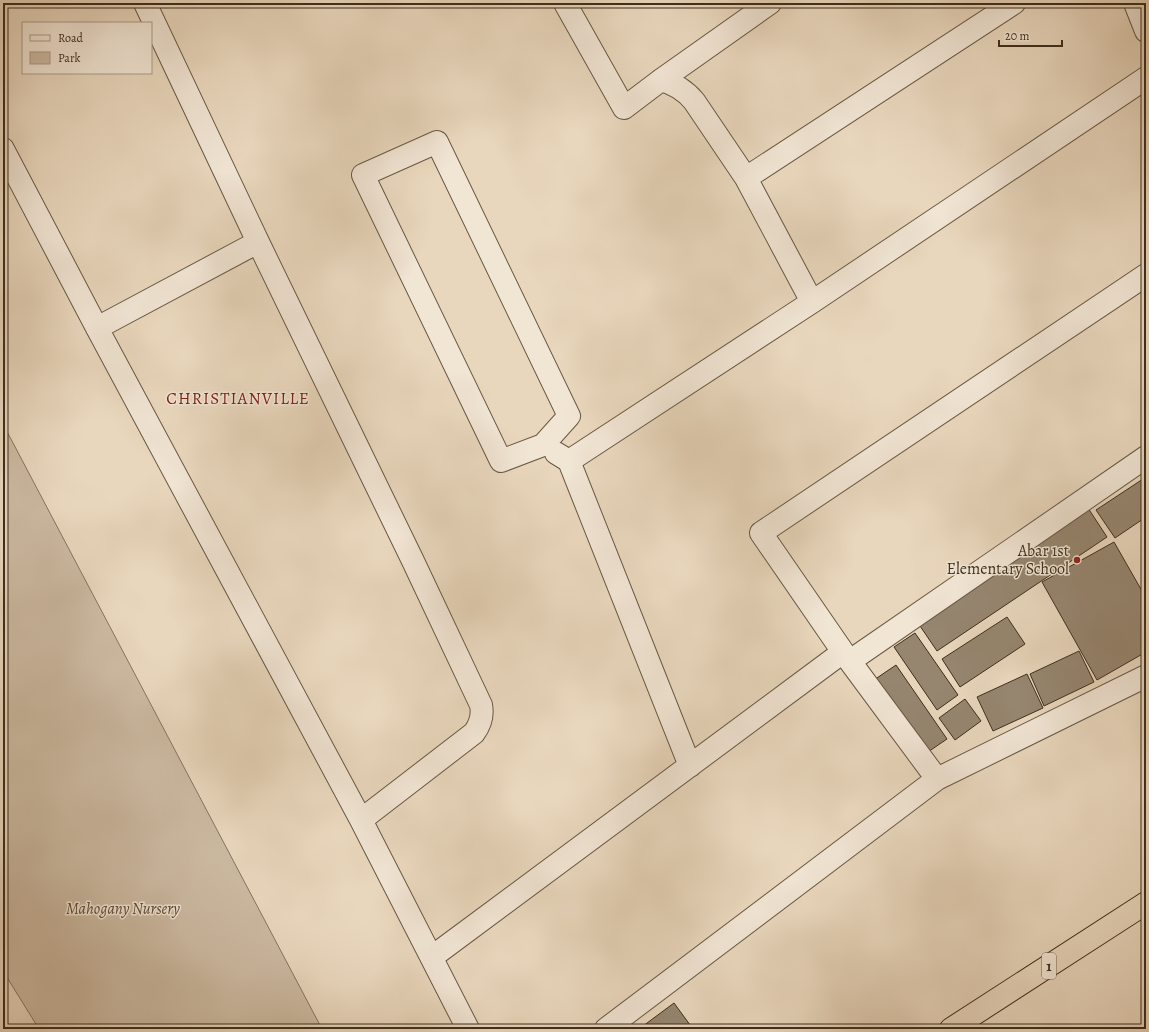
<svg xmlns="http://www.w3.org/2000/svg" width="1149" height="1032" viewBox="0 0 1149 1032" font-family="Alegreya,serif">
<rect width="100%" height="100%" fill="#e9d7bd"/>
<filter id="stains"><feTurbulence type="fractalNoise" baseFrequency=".005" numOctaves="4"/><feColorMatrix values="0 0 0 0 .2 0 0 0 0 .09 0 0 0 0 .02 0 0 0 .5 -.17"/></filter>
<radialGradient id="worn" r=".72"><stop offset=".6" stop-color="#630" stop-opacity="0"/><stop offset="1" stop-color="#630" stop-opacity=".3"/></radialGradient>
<!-- green -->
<path fill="#ccbaa2" stroke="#84745f" d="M3 424 322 1029H39L3 971Z"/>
<!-- building -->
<path fill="#968670" stroke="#3d2e1c" d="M1146 477V517L1115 538 1096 510Z
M1088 508 1107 537 937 651 918 623Z
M1114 542 1146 598V652L1097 680 1042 582Z
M1007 617 1025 644 960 687 942 659Z
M915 633 958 695 937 710 894 647Z
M1079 651 1094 682 1044 706 1030 674Z
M896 665 947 739 922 756 871 682Z
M1027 674 1043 708 993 731 977 697Z
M965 699 981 721 955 740 939 718Z
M674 1003 693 1029H639Z"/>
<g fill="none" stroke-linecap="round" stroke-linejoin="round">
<defs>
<path id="street" d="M145 3 258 242 413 561 481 705C483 715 480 725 474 733L361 820
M565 3 624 108 661 80 770 3
M1135 3 1146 31
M661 80C675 84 685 90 694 101L746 178 812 302
M437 142 569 416 543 445 501 461 363 175Z
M3 149 97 328 361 820 468 1029
M746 178 1014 3
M97 328 258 242
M556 453 569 461 690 766
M569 461 812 302 1146 78
M850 661 1146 457
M937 779 843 652 761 533 1146 275
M432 957 843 652
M606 1029 937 779 1146 676"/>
<path id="highway" d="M951 1029 1146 903"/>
</defs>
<!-- street casing -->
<use href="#street" stroke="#685844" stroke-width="24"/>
<!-- highway casing -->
<use href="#highway" stroke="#3d2e1c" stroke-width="24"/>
<!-- street -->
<use href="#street" stroke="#f1e5d4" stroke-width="22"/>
<!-- highway -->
<use href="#highway" stroke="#e9d7bd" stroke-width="22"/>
</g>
<!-- markers -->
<circle fill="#8f2418" stroke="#f1e5d4" stroke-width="1.5" cx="1077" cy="560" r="4"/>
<g text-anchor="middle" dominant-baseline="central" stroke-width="3" stroke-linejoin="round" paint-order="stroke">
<!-- shield labels -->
<rect fill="#f1e5d4" stroke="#736553" stroke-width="1" x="1042" y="953" width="14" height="26" rx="3"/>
<g font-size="15" font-weight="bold" fill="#3d2e1c">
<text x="1049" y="966">1</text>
</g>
<!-- poi labels -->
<g font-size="16" fill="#3d2e1c" stroke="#f1e5d4" text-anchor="end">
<text x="1069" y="551">Abar 1st<tspan x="1069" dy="18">Elementary School</tspan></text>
</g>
<!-- park labels -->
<g font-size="16" font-style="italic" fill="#5a4a37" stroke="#f1e5d4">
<text x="123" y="909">Mahogany Nursery</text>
</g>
<!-- neighbourhood labels -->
<g font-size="17" letter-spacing="1" fill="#7a1f14" stroke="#f1e5d4">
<text x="238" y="398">CHRISTIANVILLE</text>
</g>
</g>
<!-- margin -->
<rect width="1149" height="1032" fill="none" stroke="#e9d7bd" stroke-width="16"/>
<rect x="4" y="4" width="1141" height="1024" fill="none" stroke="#3d2e1c" stroke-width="2"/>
<rect x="8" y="8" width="1133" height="1016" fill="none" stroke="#3d2e1c"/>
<!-- legend -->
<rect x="22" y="22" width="130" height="52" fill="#f1e5d4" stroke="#a99c8a"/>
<rect x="30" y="35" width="20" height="6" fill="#f1e5d4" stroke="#a99c8a"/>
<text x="58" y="42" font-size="12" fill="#3d2e1c">Road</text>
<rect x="30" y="52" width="20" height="12" fill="#ccbaa2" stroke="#a99c8a"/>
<text x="58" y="62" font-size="12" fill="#3d2e1c">Park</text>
<!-- scale -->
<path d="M999 40v6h63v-6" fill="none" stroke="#3d2e1c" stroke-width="2"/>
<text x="1005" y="40" font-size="12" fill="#3d2e1c" stroke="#f1e5d4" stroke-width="3" paint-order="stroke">20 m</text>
<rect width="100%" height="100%" filter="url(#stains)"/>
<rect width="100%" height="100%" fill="url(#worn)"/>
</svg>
